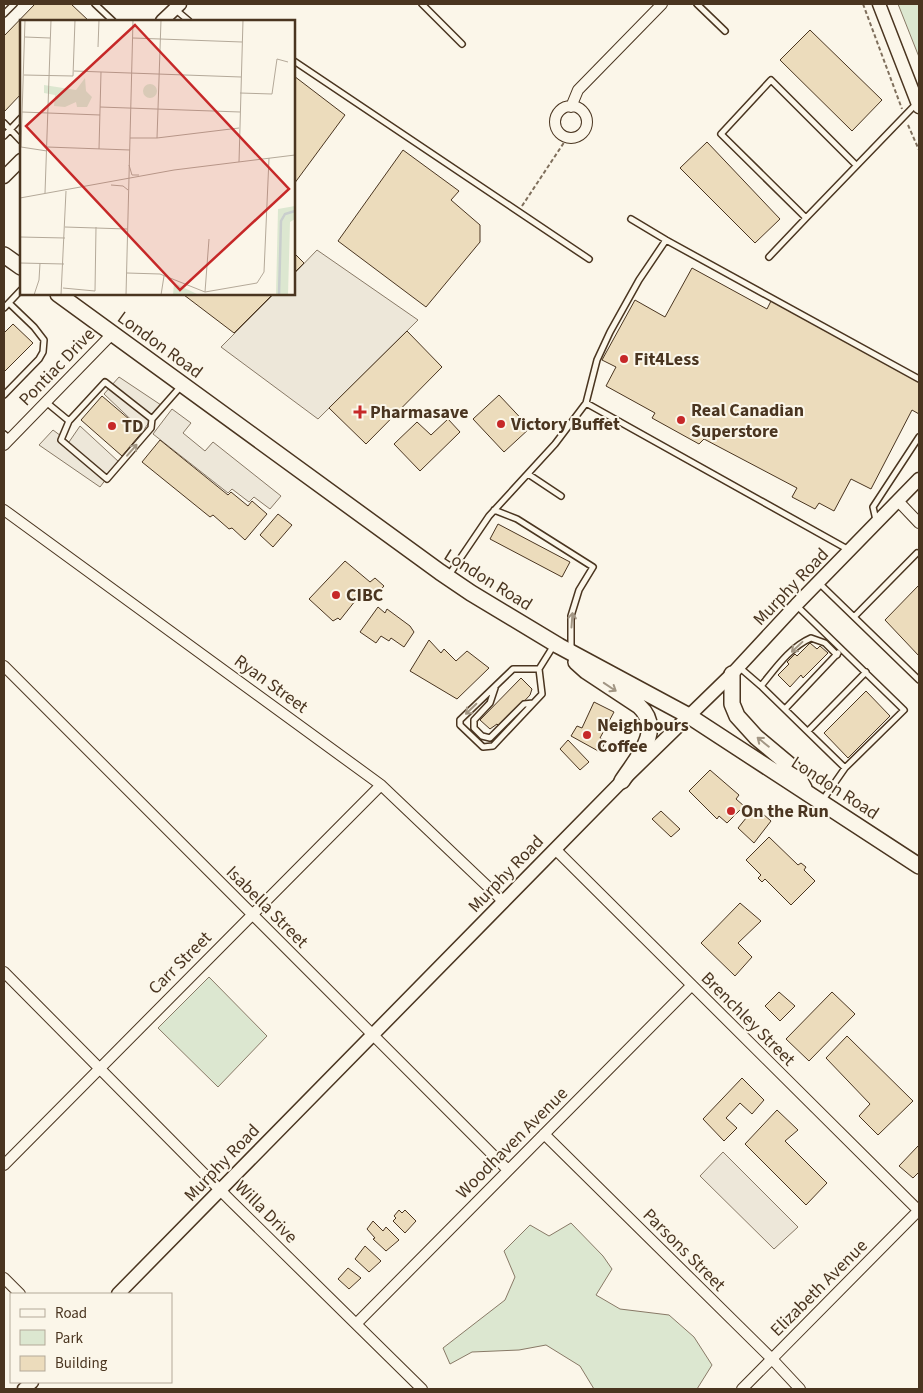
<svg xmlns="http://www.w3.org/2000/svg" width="923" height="1393" viewBox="0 0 923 1393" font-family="'Source Sans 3',sans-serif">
<rect width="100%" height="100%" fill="#fbf6e9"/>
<!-- green -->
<path fill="#dce7d0" stroke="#887966" d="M898 4H919V57Z
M209 977 267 1036 218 1087 158 1028Z
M571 1223 603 1256 612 1269 596 1295 620 1309 669 1315 694 1337 712 1365 697 1389H594L580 1366 546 1345 519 1350 472 1352 450 1364 443 1348 505 1300 515 1277 504 1251 530 1225 549 1236Z"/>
<!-- parking -->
<path fill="#ede7d9" stroke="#887966" d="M317 250 418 320 318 419 221 347 274 294H294V274Z
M119 377 161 405 143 431 104 394Z
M172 409 191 423 183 433 205 451 213 442 281 496 270 509 254 497 249 502 232 489 228 493 153 434Z
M80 426 119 462 100 487 39 445 53 430 69 442Z
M723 1152 798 1227 774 1249 700 1176Z"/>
<!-- building -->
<path fill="#ecdcbc" stroke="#4a3520" d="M35 4H71L89 21H21V94L4 112V36Z
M810 30 882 100 852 131 780 60Z
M294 76 345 115 294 184Z
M707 142 780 219 755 243 680 168Z
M403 150 459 191 451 200 480 225V242L426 307 338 241Z
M294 253 304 263 294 273Z
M692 268 767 309 771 301 919 381V414L912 410 871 489 851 479 834 511 819 503 815 509 792 497 797 488 704 439 699 444 652 418 655 413 606 386 616 367 602 360 635 300 665 317Z
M185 294H273L234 333 184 295Z
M13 324 33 343 4 372V333Z
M407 331 442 367 366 444 329 408Z
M499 395 530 428 504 452 473 419Z
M102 396 143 431 122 456 81 420Z
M448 419 460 432 420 471 394 444 417 422 431 435Z
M160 440 228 495 231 492 248 506 252 501 267 514 245 540 232 528 229 529 213 515 210 517 142 462Z
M278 514 292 525 273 547 260 535Z
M498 524 570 562 562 577 490 539Z
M345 561 370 582 375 578 384 586 372 599 363 591 340 620 338 618 333 621 309 599Z
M919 585V656L885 620Z
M378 607 385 613 387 609 410 626 414 632 404 647 391 638 389 641 381 636 376 643 360 632Z
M429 640 441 653 444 649 456 661 467 651 489 668 457 699 410 671Z
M810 643 817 649 820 646 828 653 803 678 801 675 790 687 778 675 789 664 787 662 795 654 797 656Z
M521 678 532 689 530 695 500 727 497 724 490 729 480 720Z
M866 691 890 716 848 758 824 733Z
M594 702 614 712 600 738 606 741 600 752 571 736 577 726 582 728Z
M568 740 589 762 580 770 560 749Z
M710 770 739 795 736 799 744 806 727 823 719 816 717 819 689 791Z
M755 807 771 821 754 843 738 828Z
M661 811 680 829 671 837 652 819Z
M769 837 798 865 801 863 806 867 804 870 815 881 791 905 765 879 762 882 758 878 761 875 746 860Z
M740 903 761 921 738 943 752 957 735 976 701 943Z
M779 992 795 1006 780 1021 765 1006Z
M832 992 855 1014 809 1061 786 1039Z
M847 1036 913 1101 878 1135 859 1116 870 1104 826 1058Z
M742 1078 764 1100 752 1114 740 1103 726 1118 737 1128 724 1141 703 1119Z
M777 1110 798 1130 785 1141 827 1183 806 1205 745 1144Z
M918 1146 919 1147V1172L913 1178 899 1166Z
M399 1210 402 1213 405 1210 416 1221 405 1233 393 1221 396 1218 394 1216Z
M373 1221 383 1231 386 1227 399 1240 386 1251 373 1239 375 1238 367 1229Z
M365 1246 381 1261 369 1272 355 1259Z
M348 1268 361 1278 349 1289 338 1279Z"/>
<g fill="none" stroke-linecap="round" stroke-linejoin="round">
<defs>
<path id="service" d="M95 4 113 21
M422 4 462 44
M697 4 725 31
M176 10 189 21
M4 14 14 4
M294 61 589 259
M4 123 21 141
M4 136 21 118
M856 165 771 80 721 134 806 218 917 103
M631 219 666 240 919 379
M769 257 806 218
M4 308 21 290
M4 395 39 359 43 352 44 340 34 327 9 303
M46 402 69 421 105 382 152 419 182 385
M586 403 597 360 610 332 639 280 666 240
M69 421 61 440 107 479 151 428 152 419
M4 434 10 439
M528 474 561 496
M494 510 517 519 593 567 579 590 571 616V650
M876 520 873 507 919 437
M449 575 489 516 555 444 586 403 849 550
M819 583 919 680
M796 605 904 710 845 768 822 801
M854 617 917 553
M739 667 761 686 845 768
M539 669H513L460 720V725L483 747 493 746 542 694 539 669 554 645
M761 686C775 669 790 647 811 638L825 643 837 655
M495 688 490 703 474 720V728L482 736 490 738 524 704 533 703
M785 709 838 653
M808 731 866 672"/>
<path id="minor" d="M555 122a16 16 0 1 1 32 0a16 16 0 1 1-32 0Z
M571 107 578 90 662 4
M4 445 112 334
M898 501 919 523
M4 510 381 785 504 902
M4 666 508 1170
M555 849 919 1211
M4 972 231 1201 422 1389
M544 1134 772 1359 800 1389
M4 1165 381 785
M4 1278 20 1294
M356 1324 691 986
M742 1389 919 1210"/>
<path id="tertiary" d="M879 4 919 107
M162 21 180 4
M4 177 21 160
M118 1294 622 781 732 674 796 605 919 479
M24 1389 32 1382"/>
<path id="secondary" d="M4 255 21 267
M58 294 440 572 471 593 559 646 689 716 919 866
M576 662 586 671 639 706C665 730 636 759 622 781
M732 674V704L737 716 756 737 793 768 804 788"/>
</defs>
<!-- service casing -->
<use href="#service" stroke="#4a3520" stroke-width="8"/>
<!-- minor casing -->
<use href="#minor" stroke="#4a3520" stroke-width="12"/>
<!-- tertiary casing -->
<use href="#tertiary" stroke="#4a3520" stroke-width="15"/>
<!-- secondary casing -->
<use href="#secondary" stroke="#4a3520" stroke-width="18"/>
<!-- path -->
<path stroke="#7f6f5c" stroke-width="2" stroke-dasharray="4 2.5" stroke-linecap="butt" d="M863 4 902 109
M908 125 919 150
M522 206 567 138"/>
<!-- service -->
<use href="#service" stroke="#fbf6e9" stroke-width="5"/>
<!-- minor -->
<use href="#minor" stroke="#fbf6e9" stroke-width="10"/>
<!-- tertiary -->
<use href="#tertiary" stroke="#fbf6e9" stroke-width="12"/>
<!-- secondary -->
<use href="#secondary" stroke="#fbf6e9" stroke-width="15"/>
</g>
<!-- one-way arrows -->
<defs><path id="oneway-shaft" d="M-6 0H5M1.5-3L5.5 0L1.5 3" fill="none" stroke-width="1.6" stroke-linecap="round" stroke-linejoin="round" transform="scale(1.25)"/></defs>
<g stroke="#a29684">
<use href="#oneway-shaft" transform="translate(132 450) rotate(-49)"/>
<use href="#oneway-shaft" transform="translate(572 620) rotate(-86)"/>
<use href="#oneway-shaft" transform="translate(797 647) rotate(137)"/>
<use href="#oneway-shaft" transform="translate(610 687) rotate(34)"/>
<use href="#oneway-shaft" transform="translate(471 709) rotate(136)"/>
<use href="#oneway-shaft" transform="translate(763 742) rotate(-141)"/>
</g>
<!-- markers -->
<g fill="#c62828" stroke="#fbf6e9" stroke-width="2">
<circle cx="624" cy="359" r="5"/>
<path d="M357.5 404.5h5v5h5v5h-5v5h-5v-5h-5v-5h5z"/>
<circle cx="681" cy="420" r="5"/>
<circle cx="501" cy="424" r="5"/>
<circle cx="112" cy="426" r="5"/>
<circle cx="336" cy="595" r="5"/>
<circle cx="587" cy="735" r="5"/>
<circle cx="731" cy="811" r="5"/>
</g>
<g text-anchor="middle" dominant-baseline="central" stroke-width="4" stroke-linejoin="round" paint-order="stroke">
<!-- street labels -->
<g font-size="18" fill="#4a3520" stroke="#fbf6e9">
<text transform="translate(160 345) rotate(36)">London Road</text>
<text transform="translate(57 367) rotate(-46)">Pontiac Drive</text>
<text transform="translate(488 580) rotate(32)">London Road</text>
<text transform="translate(791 587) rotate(-46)">Murphy Road</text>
<text transform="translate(271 684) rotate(36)">Ryan Street</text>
<text transform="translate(835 788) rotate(33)">London Road</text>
<text transform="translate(506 874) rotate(-46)">Murphy Road</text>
<text transform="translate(267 907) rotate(45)">Isabella Street</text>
<text transform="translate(180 963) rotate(-45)">Carr Street</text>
<text transform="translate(748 1019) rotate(45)">Brenchley Street</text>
<text transform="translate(512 1143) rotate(-45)">Woodhaven Avenue</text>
<text transform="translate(222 1163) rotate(-46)">Murphy Road</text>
<text transform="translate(266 1212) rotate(45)">Willa Drive</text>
<text transform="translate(684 1250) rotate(45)">Parsons Street</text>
<text transform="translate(819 1288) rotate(-45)">Elizabeth Avenue</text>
</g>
<!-- poi labels -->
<g font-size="18" font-weight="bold" fill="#4a3520" stroke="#fbf6e9" text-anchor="start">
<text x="634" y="359">Fit4Less</text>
<text x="691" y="410">Real Canadian<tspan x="691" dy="21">Superstore</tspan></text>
<text x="370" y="412">Pharmasave</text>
<text x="511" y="424">Victory Buffet</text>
<text x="122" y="426">TD</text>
<text x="346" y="595">CIBC</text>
<text x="597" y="725">Neighbours<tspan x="597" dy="21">Coffee</tspan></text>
<text x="741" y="811">On the Run</text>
</g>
</g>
<!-- overview -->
<g transform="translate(20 20)">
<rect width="275" height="275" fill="#fbf6e9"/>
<path d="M65 58 66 71 72 77 67 87H57L56 82 45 87 34 86 35 75 24 73V65L56 70ZM123 71a7 7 0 1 1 14 0a7 7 0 1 1-14 0ZM275 186V199L270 202 268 275H256L258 189ZM154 263 177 274 182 275H153Z" fill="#dce7d0"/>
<path fill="none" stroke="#c9cecd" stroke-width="2.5" d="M259 275 261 201 265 194 275 191"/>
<path fill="none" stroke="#b4a999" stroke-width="1" d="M5 0 1 127 27 131M5 17 30 18M113 18 222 22M78 27 79 0M54 51 221 57M4 55 53 56 55 0M220 73 252 74 257 39 268 42M80 87 220 92M2 92 80 95M110 118H137L219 108M137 118 141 0M27 127 110 130M79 129 81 52M219 142 223 0M109 145 112 155H119M91 165 103 166 108 170M25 173 31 0M0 178 154 150 275 135M45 207 107 209M0 217 45 218M0 243 44 244M107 253 140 254 185 272 237 263 244 252 249 138M43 268 75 271 76 207M185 272 189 219M14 275 19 260 20 243M41 275 46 171M106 275 113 0M141 275 144 256"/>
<path fill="#c62828" fill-opacity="0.15" stroke="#c62828" stroke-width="2.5" d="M115 5 269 169 160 270 6 106Z"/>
<rect width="275" height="275" fill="none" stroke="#4a3520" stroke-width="2.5"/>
</g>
<!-- border -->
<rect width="923" height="1393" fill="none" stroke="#4a3520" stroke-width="10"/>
<!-- legend -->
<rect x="10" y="1293" width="162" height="90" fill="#fbf6e9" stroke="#b4a999"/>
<rect x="20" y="1309" width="25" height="8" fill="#fbf6e9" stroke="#b4a999"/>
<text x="55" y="1318" font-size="15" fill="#4a3520">Road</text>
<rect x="20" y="1330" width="25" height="15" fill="#dce7d0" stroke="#b4a999"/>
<text x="55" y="1343" font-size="15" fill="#4a3520">Park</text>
<rect x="20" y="1356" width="25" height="15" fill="#ecdcbc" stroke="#b4a999"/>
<text x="55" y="1368" font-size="15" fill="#4a3520">Building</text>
</svg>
